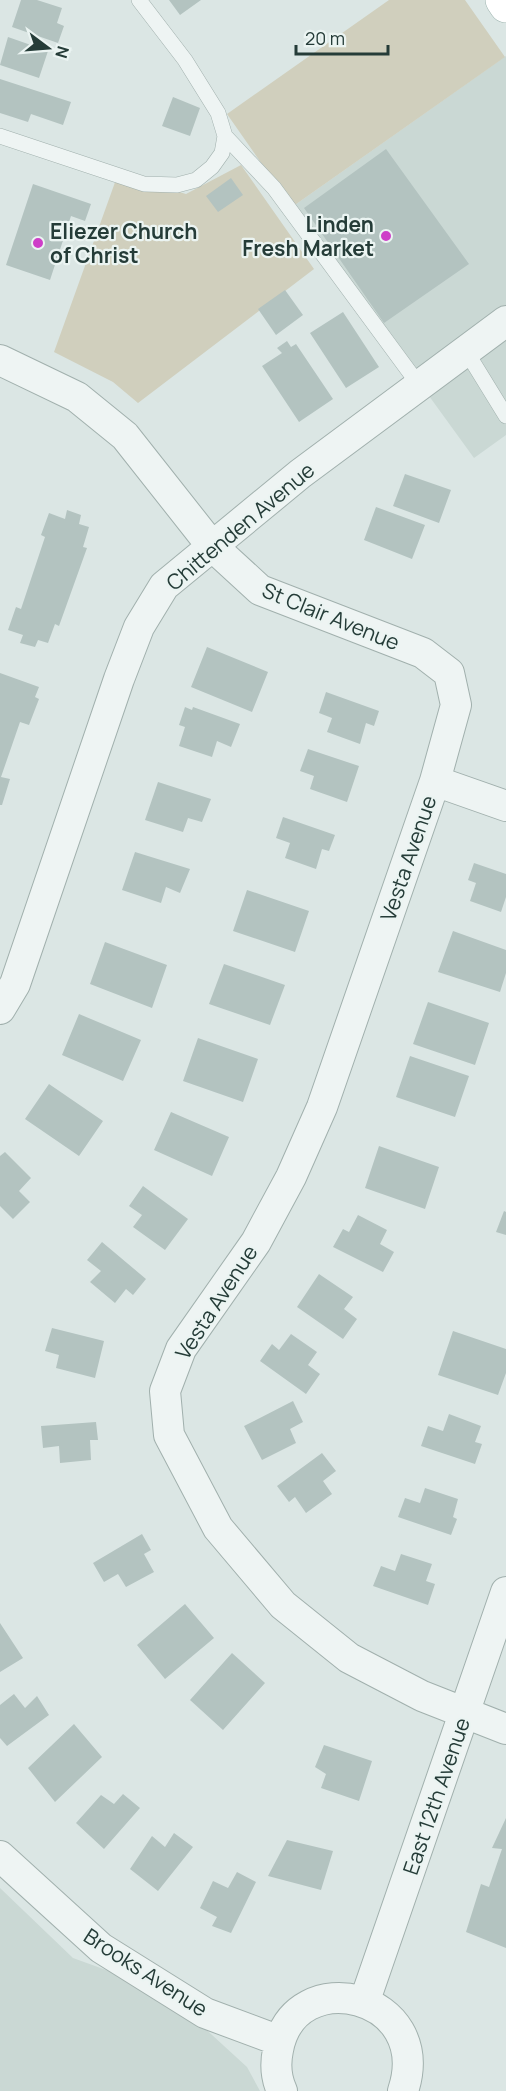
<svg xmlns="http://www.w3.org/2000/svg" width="506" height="2091" viewBox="0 0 506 2091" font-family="Manrope,sans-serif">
<rect width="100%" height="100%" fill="#dbe6e4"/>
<!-- built -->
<path fill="#cad8d4" d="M506 56V435L474 458 292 207Z
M0 1888 73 1958 164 1991 247 2067 260 2091H0Z"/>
<!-- green -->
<path fill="#d0cfbd" d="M389 0H465L505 57 292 207 227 114Z
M241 165 314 269 138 403 113 382 54 352 118 174 186 194Z"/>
<!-- building -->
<path fill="#b3c3c0" d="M21 0H37L62 8 57 23 64 26 58 43 12 27Z
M169 0H201L180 15Z
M8 37 48 51 39 78 0 65Z
M0 79 71 102 63 125 31 114 28 122 0 113Z
M173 97 200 108 190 136 162 126Z
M386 149 469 264 384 323 304 208Z
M231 178 243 195 218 212 206 196Z
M33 184 91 204 85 221 71 216 50 280 6 265Z
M285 290 303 315 276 335 258 309Z
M343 312 379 367 346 388 310 333Z
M287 341 291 347 296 344 333 399 299 422 262 366 282 353 277 348Z
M405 474 451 490 439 523 393 506Z
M376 507 425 525 412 559 364 540Z
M67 510 81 515 79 524 89 527 83 547 87 548 59 626 55 624 48 643 38 640 35 647 20 643 23 635 8 630 16 607 21 609 45 537 41 535 49 513 65 519Z
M207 647 268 672 252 712 191 687Z
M0 673 39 687 35 697 39 699 29 725 20 722 1 777 10 779 2 805H0Z
M326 692 379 711 374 726 366 723 360 744 327 732 332 718 319 713Z
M185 707 192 710 193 707 240 724 231 747 217 741 212 757 179 746 185 727 179 725Z
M308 749 359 766 347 802 310 789 314 776 300 771Z
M158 782 211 799 202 822 188 818 183 832 145 820Z
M283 817 335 835 329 851 322 849 316 869 285 858 290 843 276 838Z
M135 852 190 869 180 893 166 887 161 903 122 890Z
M474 863 506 874V897L501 912 470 901 476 883 468 880Z
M247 890 309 911 295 952 233 931Z
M453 931 506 950V973L500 992 438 972Z
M105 942 167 965 152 1008 90 984Z
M224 964 285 985 270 1025 209 1004Z
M428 1002 489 1023 475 1065 413 1044Z
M79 1014 141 1040 123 1081 62 1055Z
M198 1038 258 1059 243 1102 183 1081Z
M410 1056 469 1076 455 1117 396 1097Z
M49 1084 103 1121 79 1156 25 1119Z
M171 1112 229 1137 212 1176 154 1150Z
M379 1146 439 1167 425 1209 365 1188Z
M5 1152 31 1178 19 1191 30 1202 13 1219 0 1206V1156Z
M143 1186 188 1219 165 1250 133 1227 142 1215 129 1206Z
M504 1211 506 1212V1235L496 1232Z
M358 1215 387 1230 380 1244 394 1252 383 1272 333 1247 343 1229 349 1232Z
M102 1242 146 1279 133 1295 126 1289 115 1303 90 1282 101 1271 87 1260Z
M319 1274 353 1297 344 1309 357 1319 343 1339 297 1307Z
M52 1328 104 1341 95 1378 56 1368 59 1355 45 1351Z
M453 1331 506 1349V1373L498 1395 438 1375Z
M291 1334 317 1352 308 1365 320 1374 306 1394 260 1361 272 1344 279 1350Z
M293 1401 303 1422 290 1429 296 1443 262 1460 244 1426Z
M449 1414 481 1426 475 1442 482 1444 475 1464 421 1446 428 1426 443 1431Z
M96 1422 98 1440H90L91 1460 60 1463 59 1446 43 1448 41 1426Z
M322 1453 336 1471 323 1481 332 1494 306 1513 295 1497 289 1502 277 1486Z
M425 1488 458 1499 453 1517 457 1519 451 1535 398 1517 405 1498 420 1503Z
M142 1534 151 1550 144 1554 154 1572 126 1587 118 1574 104 1582 93 1563Z
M401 1554 432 1564 426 1581 435 1584 428 1605 373 1586 381 1566 395 1571Z
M185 1604 214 1638 165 1679 137 1645Z
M0 1623 23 1658 0 1672Z
M232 1653 265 1683 223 1730 190 1700Z
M14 1694 25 1708 37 1696 49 1715 7 1746 0 1738V1705Z
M74 1724 102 1757 55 1802 28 1768Z
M324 1745 372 1761 359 1801 321 1788 326 1774 315 1767Z
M123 1794 140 1808 104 1849 76 1823 101 1795 114 1804Z
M506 1818V1948L466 1932 481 1884 489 1887 502 1849 492 1848Z
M174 1833 193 1847 158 1891 130 1869 152 1836 165 1847Z
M287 1840 333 1851 321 1890 268 1876Z
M237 1872 256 1882 231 1933 212 1926 217 1917 200 1908 213 1881 228 1888Z"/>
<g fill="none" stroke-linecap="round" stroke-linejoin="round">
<defs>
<path id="service" d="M0 136 144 184 177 185 196 180 212 167 222 153 225 136 218 113 185 60 139 0
M225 136 274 188 419 385
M466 351 506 416"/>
<path id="minor" d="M0 360 77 397 125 436 211 545 260 590 423 653 449 673 456 705 435 781 322 1107 291 1177 256 1242 181 1349 165 1391 169 1435 218 1528 283 1605 349 1658 422 1696 506 1729
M435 781 506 806
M0 1009 15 984 119 679 139 627 164 586 300 474 506 321
M0 1856 101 1948 205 2013 280 2041
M365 2000 506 1592
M282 2091C276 2078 275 2064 278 2050 294 1961 435 1994 403 2091"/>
<path id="primary" d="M502 0 506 6"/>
</defs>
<!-- service casing -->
<use href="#service" stroke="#a1b0ad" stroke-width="16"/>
<!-- minor casing -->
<use href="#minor" stroke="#a1b0ad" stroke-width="32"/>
<!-- primary casing -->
<use href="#primary" stroke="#9bb2ad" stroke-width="34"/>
<!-- service -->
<use href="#service" stroke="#eef4f3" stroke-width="15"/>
<!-- minor -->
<use href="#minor" stroke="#eef4f3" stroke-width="30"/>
<!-- primary -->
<use href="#primary" stroke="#fff" stroke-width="33"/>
</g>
<!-- markers -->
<g fill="#ce3ec8" stroke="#ebf4f2" stroke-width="2">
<circle cx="386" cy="236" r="6"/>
<circle cx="38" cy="243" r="6"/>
</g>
<g text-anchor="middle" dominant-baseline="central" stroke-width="4.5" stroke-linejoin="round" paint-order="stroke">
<!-- poi labels -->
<g font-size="21" font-weight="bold" fill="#253c38" stroke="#ebf4f2" text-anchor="end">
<text x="374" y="224">Linden<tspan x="374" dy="24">Fresh Market</tspan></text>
<text x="50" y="231" text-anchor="start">Eliezer Church<tspan x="50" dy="24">of Christ</tspan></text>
</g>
<!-- street labels -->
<g font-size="21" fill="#253c38" stroke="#ebf4f2">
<text transform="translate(240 526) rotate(-40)">Chittenden Avenue</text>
<text transform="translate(331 616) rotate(22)">St Clair Avenue</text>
<text transform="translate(408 858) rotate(-71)">Vesta Avenue</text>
<text transform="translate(216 1302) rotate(-57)">Vesta Avenue</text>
<text transform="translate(436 1796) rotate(-71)">East 12th Avenue</text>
<text transform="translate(146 1972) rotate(33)">Brooks Avenue</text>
</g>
</g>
<!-- north arrow -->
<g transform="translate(48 48) rotate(106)" stroke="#ebf4f2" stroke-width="4.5" paint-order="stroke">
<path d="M0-4.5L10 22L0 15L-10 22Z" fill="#253c38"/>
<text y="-9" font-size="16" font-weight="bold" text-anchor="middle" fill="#253c38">N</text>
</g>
<!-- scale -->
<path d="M296 45v9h92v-9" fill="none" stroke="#253c38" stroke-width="3"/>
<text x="305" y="45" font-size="18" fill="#253c38" stroke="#ebf4f2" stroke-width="4.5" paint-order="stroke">20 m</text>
</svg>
